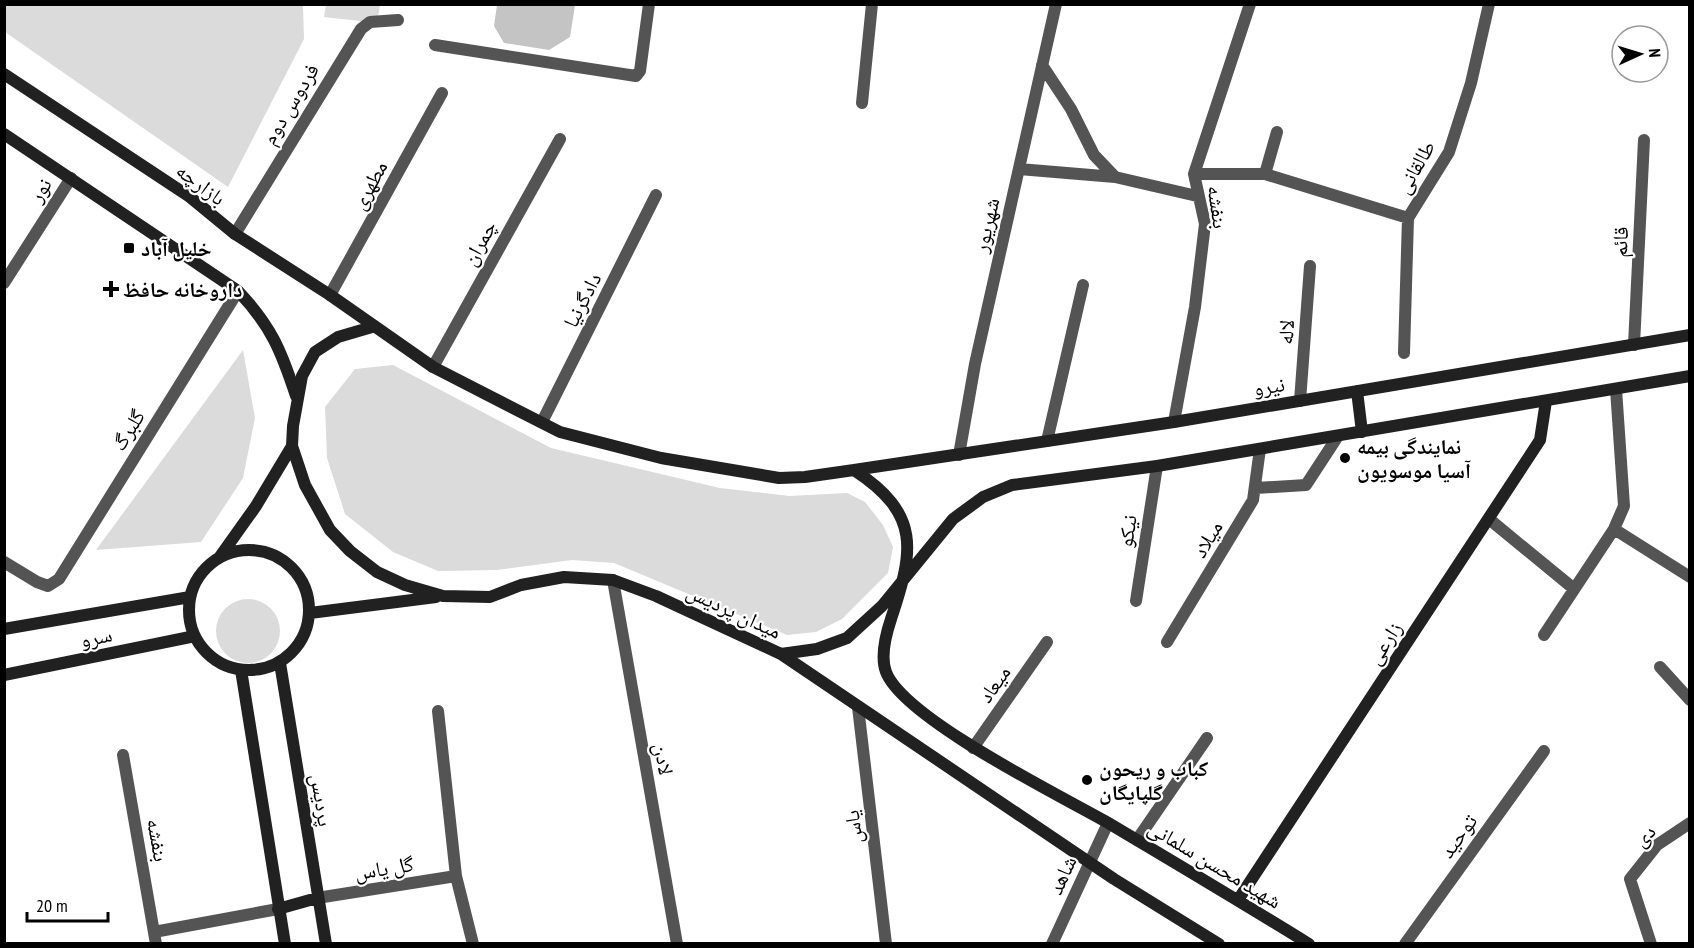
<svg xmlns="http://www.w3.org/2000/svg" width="1694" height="948" viewBox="0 0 1694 948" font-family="'PT Sans Narrow','Noto Naskh Arabic',sans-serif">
<rect width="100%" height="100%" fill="#fff"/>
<!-- green -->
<path fill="#dbdbdb" d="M5 4 303 5 304 39 228 187 5 32Z
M326 5H380L377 23 324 17Z
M243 350 255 418 243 478 201 542 96 550Z
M393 365 551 448 720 488 789 496 847 493 865 502 883 525 893 547 888 573 842 619 816 632 787 635 614 563 572 560 496 570 438 571 393 552 345 514 327 458 325 407 355 369Z
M216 631a32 32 0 1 1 64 0a32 32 0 1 1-64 0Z"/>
<!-- building -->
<path fill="#c4c4c4" d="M497 5H575L570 37 549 50 504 43 494 26Z"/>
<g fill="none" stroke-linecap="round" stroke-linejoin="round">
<!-- street -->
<path stroke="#545454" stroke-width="12" d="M435 45 636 76 640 71 649 4
M1042 65 1071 109 1094 155 1115 177
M862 103 872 4
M1019 169 1115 177 1197 196
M1194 174H1265L1408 218
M1265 174 1277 132
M235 234 361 29 370 22 398 20
M4 283 71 178
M330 295 442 93
M1634 345 1644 140
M1404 353 1408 218 1449 152 1471 83 1489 4
M433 367 560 139
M1300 401 1310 266
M542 422 656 195
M1174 422 1195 307 1205 224 1194 174 1250 4
M1047 441 1083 285
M959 455 975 364 1056 4
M1256 488 1306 485 1338 436
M1489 519 1573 588
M1614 529 1690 577
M4 562 37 582 48 586 59 579 238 291
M613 580 677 944
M1136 601 1157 466
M1544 635 1614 529 1624 506 1616 389
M1167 642 1253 500 1260 449
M1660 667 1690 700
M858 707 886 944
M438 711 456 876 473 944
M973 748 1047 642
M123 755 156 944
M1137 840 1207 738
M317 898 456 876
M154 932 278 909
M1052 944 1108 823
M1405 944 1544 751
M1651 944 1630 879 1657 845 1690 823"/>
<!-- secondary -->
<path stroke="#212121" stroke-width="12" d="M4 74 190 197 235 234 330 295 433 367 560 432 661 458 779 478 805 477 854 470 1174 422 1690 335
M4 134 238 291C271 326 281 350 296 396
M372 327 338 337 315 352 302 376 293 426 292 446 305 485 330 530 350 551 377 572 405 585 443 596 490 597 521 585 564 577 613 580 656 596 781 654 817 649 847 638 882 606 953 519 983 497 1012 485 1157 466 1690 376
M1357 391 1362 432
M854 470C921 514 914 550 891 619 886 634 880 656 886 672 904 719 1063 797 1110 824 1177 864 1243 903 1309 944
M189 610a60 60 0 1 1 120 0a60 60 0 1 1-120 0Z
M219 558 256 506 292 446
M310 613 436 597
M4 629 190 597
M781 654 1114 879 1219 944
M280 663 326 944
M241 670 285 944
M4 675 195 636
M1238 900 1540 440 1546 401
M278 909 317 898"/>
</g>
<!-- markers -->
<g fill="#000" stroke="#fff" stroke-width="2">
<rect x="123" y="242" width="12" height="12" rx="3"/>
<path d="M108 280h6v6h6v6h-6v6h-6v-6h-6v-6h6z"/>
<circle cx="1345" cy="458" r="6"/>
<circle cx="1087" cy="780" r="6"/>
</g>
<g text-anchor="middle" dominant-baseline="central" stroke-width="4.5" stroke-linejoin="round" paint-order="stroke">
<!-- street labels -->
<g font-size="21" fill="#000" stroke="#fff">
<text transform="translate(290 104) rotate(-59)">فردوس دوم</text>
<text transform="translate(1415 167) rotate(-60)">طالقانی</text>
<text transform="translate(201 184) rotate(37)">بازارچه</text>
<text transform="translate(369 185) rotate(-61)">مطهری</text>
<text transform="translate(40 190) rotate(-58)">نور</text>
<text transform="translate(1218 207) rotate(82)">بنفشه</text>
<text transform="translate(986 225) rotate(-77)">شهریور</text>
<text transform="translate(1620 242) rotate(-87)">قائم</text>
<text transform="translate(479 243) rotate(-61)">چمران</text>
<text transform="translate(582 300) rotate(-63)">دادگرنیا</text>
<text transform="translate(1286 332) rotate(-86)">لاله</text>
<text transform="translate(1269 386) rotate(-9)">نیرو</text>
<text transform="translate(128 430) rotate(-58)">گلبرگ</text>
<text transform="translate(1127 531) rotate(-81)">نیکو</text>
<text transform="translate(1207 539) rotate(-59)">میلاد</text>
<text transform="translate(734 611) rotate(25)">میدان پردیس</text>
<text transform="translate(96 637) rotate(-12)">سرو</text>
<text transform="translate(1384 643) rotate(-57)">زارعی</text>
<text transform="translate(994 684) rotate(-55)">میعاد</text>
<text transform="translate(664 759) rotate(80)">لادن</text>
<text transform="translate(322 800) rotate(81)">پردیس</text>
<text transform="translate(853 827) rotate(-97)">یاس</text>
<text transform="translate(1644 835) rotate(-44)">دی</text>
<text transform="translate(1458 836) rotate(-54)">توحید</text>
<text transform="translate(158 840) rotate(80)">بنفشه</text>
<text transform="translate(1215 864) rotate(31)">شهید محسن سلمانی</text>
<text transform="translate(384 868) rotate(-9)">گل یاس</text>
<text transform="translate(1062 875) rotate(-65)">شاهد</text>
</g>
<!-- poi labels -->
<g font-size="21" font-weight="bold" fill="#000" stroke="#fff" text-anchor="start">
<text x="141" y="248">خلیل آباد</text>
<text x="123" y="289">داروخانه حافظ</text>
<text x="1357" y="446">نمایندگی بیمه<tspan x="1357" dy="24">آسیا موسویون</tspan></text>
<text x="1099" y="768">کباب و ریحون<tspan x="1099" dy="24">گلپایگان</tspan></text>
</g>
</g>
<!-- border -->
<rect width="1694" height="948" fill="none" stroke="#000000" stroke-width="12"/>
<!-- north arrow -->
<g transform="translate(1640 54) rotate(86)"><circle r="28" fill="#ffffff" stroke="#999999" stroke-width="1.5"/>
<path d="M0-4.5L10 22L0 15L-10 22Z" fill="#000000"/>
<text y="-9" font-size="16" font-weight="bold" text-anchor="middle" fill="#000000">N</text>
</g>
<!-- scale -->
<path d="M27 912v9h81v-9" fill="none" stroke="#000000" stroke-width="3"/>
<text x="36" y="912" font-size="18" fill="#000000" stroke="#ffffff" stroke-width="4.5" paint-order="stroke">20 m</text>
</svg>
